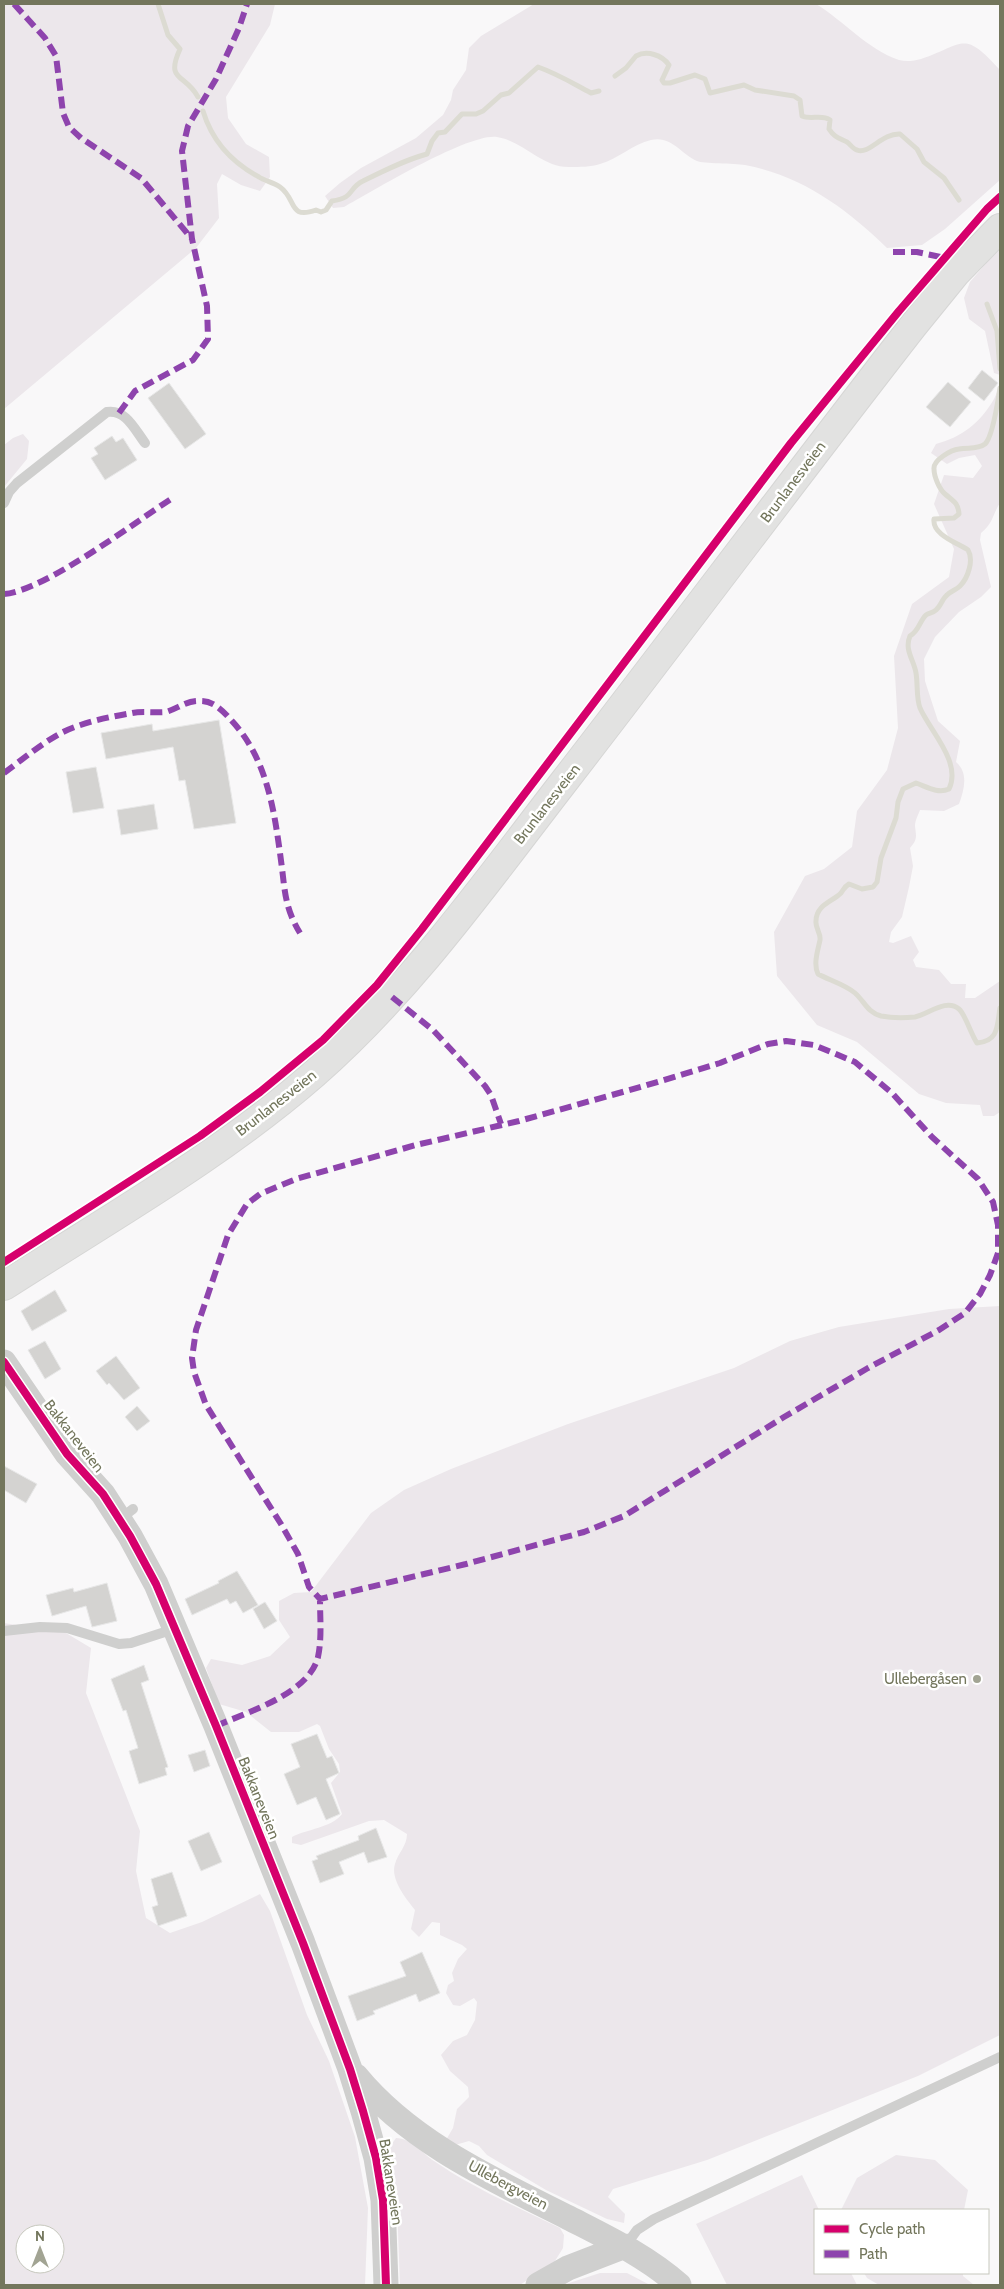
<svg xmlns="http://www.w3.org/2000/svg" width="1004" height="2289" viewBox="0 0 1004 2289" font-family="Cabin,sans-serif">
<rect width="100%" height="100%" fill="#f9f8f9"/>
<!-- green -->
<path fill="#ece7eb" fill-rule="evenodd" d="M4 4H275L270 25 226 97 228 118 246 144 269 157 270 177 260 191 241 185 222 174 217 184 219 218 196 248 4 409Z
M534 4H816C844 21 867 49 899 60 906 62 914 61 921 59 965 44 963 29 1000 70V180L945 229 922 245 887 248C846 208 802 176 745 165 734 163 703 164 697 161 681 154 671 135 651 140 633 144 618 159 600 164 591 167 579 167 570 167 542 168 523 141 497 137 468 133 373 191 344 207L333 208 325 196 340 183 361 168 416 138 443 115 451 100 453 90 466 70 469 48 481 36Z
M1000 247V375L994 373 985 331 969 319 964 298 970 282Z
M1000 385V503C993 513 993 524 981 533L980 540 991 587 981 597 959 612 935 637 924 659 925 681 938 721 960 741 956 762C969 773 964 790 959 804L944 811 920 810C918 815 915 821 915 826 916 836 918 839 910 848L913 866 909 887 902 917 891 932 889 942 893 943 911 936 919 952 913 960 916 967 939 970 951 984H966L965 998H975L1000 981V1112L994 1116H983L980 1105 946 1103 919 1094 857 1042 817 1025 777 976 774 932 805 876 824 869 852 847 857 811 887 770 898 728 894 656 912 604 949 577 954 549 934 504 944 475 973 478 982 466 975 455 959 458 947 464 931 453 936 444C962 437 980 423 994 399 996 395 998 389 1000 385Z
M23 434 29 441 27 459 4 487V445L13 438Z
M1000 1306V2035L918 2076 825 2113 707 2160 613 2189 608 2197 625 2214 624 2223 607 2219 546 2190 487 2155 479 2146 469 2141 455 2145 446 2140 453 2128 457 2109 469 2097 468 2087 450 2071 441 2055 453 2041 467 2035 475 2020 477 2002 474 1998 460 2006 453 2005 446 1993 448 1985 454 1981 452 1973 458 1959 467 1949 462 1945 440 1935V1923L432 1922 419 1937 411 1929 415 1910C406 1899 390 1879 395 1864 398 1853 407 1846 407 1834L384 1820 369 1821 301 1845 292 1843V1837C307 1829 331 1828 342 1814L331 1783 340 1772 339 1764 329 1749 320 1726 317 1724 299 1732H271L246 1712 219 1704 206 1668 211 1659 242 1665 270 1656 290 1637 279 1620V1601L294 1593 311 1592 371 1513 404 1490 451 1469 568 1424 734 1368 790 1341 839 1327 949 1309Z
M4 1623 66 1633 91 1648 86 1693 140 1831 136 1871 146 1918 170 1933 202 1922 260 1894 270 1911 307 2015 329 2061 355 2137 368 2208 365 2285H4ZM25 2234H55V2264H25Z
M396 2138C411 2138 422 2153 434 2161 473 2188 517 2207 560 2228L564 2235 563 2248 555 2261 520 2285H400L397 2204 389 2160V2148Z
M896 2155 935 2160 968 2190 964 2210H841L857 2178Z
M802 2175 819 2210H815V2273H851L857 2285H727L696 2224Z
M600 2273H627L650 2285H563Z
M864 2273H963V2276L974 2285H879L867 2278Z"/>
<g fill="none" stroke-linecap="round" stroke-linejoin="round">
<!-- stream -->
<path stroke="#dcdbd2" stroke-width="5" d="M158 4 168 35 180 49C165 82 185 73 198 97
M615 76 626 68 636 56C647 50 662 55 669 65L662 80 664 83H670L695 75 705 79 710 93 744 85 755 90 794 96 800 100 802 116C811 120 822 114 830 120L829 129C834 137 839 138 847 142 850 144 853 149 857 150 869 155 882 133 900 134L917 149 924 162 944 178 959 200
M203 111C212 141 231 162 259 177 265 181 273 182 280 187 297 199 288 220 316 210L321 212 326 210 332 201C355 198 348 188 363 181 383 171 405 160 427 154L432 141 438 133 445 132 462 114H476L483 111 501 95 509 93 538 67C558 74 572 83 591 93L599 91
M987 304 997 331 1000 369
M1000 388C998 400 993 437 985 444 977 450 968 447 959 449 951 450 933 460 934 469 934 476 939 489 945 494 953 501 958 502 959 514L954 518 934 519C932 535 958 543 968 550 974 560 968 578 960 586 956 590 951 591 947 595 942 599 941 606 936 610 933 613 929 613 926 615 919 622 919 631 910 636 904 650 914 660 916 673 918 685 916 697 920 708 930 731 962 762 949 789 938 794 927 787 916 783L903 789 898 802 896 818 881 858 877 882 873 887 862 889 849 884C844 887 844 889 841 893 832 902 816 905 816 921 815 928 821 933 820 940 818 950 813 964 818 974 829 980 846 985 855 993 865 1002 867 1012 881 1016 891 1018 905 1018 915 1017 929 1014 946 998 959 1009 965 1014 971 1034 977 1043 999 1041 997 1026 1000 1008"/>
</g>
<!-- building -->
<path fill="#d4d3d1" stroke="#e8e8e8" d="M982 370 998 383 984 401 968 388Z
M948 382 971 402 950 427 926 407Z
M169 383 206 434 185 449 148 398Z
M112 436 116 442 123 438 137 460 105 480 91 458 98 454 94 448Z
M219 720 236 823 194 829 185 780 179 781 173 747 106 759 101 733 152 724 153 731Z
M96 767 104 808 73 813 66 772Z
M154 804 158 829 121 835 117 810Z
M55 1290 67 1311 32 1331 21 1311Z
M45 1341 61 1369 45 1379 28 1350Z
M116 1356 140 1388 124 1400 109 1383 107 1385 96 1371Z
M137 1406 150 1421 137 1431 125 1417Z
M4 1466 37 1484 26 1503 4 1490Z
M237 1571 258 1605 243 1613 236 1601 230 1604 227 1599 192 1615 185 1599 219 1583 218 1581Z
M107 1583 117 1621 92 1627 86 1606 52 1616 46 1595 73 1588 74 1592Z
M265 1602 277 1621 264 1629 253 1609Z
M144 1665 149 1680 141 1683 168 1767 165 1768 167 1775 139 1784 129 1751 138 1748 126 1710 123 1711 111 1679Z
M317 1734 327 1758 332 1756 339 1773 326 1779 340 1814 326 1820 316 1797 297 1805 284 1774 300 1767 291 1744Z
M205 1750 210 1766 194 1772 188 1755Z
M376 1828 387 1857 368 1863 364 1852 339 1862 344 1874 320 1883 312 1861 318 1859 316 1856 359 1840 358 1836Z
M209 1832 222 1862 201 1871 188 1841Z
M172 1872 187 1916 158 1926 152 1907 158 1905 151 1879Z
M422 1952 440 1993 419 2002 416 1994 373 2011 375 2014 357 2021 348 1996 406 1976 400 1962Z"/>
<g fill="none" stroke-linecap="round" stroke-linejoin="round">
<defs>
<path id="primary" d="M4 1286C108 1219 220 1156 314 1074 411 989 487 881 566 779 682 629 796 476 913 326L956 273 1000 228"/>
</defs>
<!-- primary casing -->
<use href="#primary" stroke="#d6d6d5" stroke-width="30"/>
<!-- service -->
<path stroke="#cfcfce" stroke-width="10" d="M4 503 9 492 17 483 107 412C126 409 135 430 145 443
M120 1519 133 1509
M4 1631 40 1627 67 1628 119 1644 131 1643 174 1629
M626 2245 637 2230 654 2219 1000 2057"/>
<!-- tertiary -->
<path stroke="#cfcfce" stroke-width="25" d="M4 1362 67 1454 103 1494 130 1536 156 1584 216 1726 303 1943 350 2069 363 2111 376 2158 383 2200 386 2285
M356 2076C411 2143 494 2180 569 2218 608 2238 646 2256 679 2285
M538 2285 568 2268 625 2246"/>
<!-- primary -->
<use href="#primary" stroke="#e2e2e1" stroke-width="28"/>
<!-- quiet -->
<path stroke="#8e44ad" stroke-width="6" stroke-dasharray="12 6" stroke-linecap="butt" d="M14 4 45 38 56 56 63 113 69 127 81 138 141 178 192 239
M893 252H917L945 258
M119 413 135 391 193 360 208 339 207 306 192 239 182 151 188 126 216 79 239 28 247 4
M4 594C44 591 134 523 171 499
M4 773C23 759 42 743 63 732 84 722 109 717 132 713 142 711 159 713 166 712 179 708 187 700 201 701 214 701 224 712 232 721 269 761 275 816 282 868 285 894 286 910 300 933
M392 997 433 1030 485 1086 491 1095 501 1124
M216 1726C247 1712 309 1694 318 1657 322 1638 320 1618 320 1599L309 1587 298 1554 281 1524 206 1405 194 1372 192 1358 196 1330 228 1235 247 1204 260 1194 296 1179 416 1145 519 1121 644 1086 720 1063 768 1044 786 1041 814 1045 855 1062 892 1093 932 1137 978 1179 993 1202 998 1225V1253L990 1275 980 1294 965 1313 939 1330 868 1368 784 1417 624 1516 584 1532 466 1564 320 1599"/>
<defs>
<path id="cycleway" d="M4 1262 200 1136 260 1092 323 1040 377 985 422 929 791 443 899 311 987 209 1000 197
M4 1362 67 1454 103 1494 130 1536 156 1584 216 1726 303 1943 350 2069 363 2111 376 2158 383 2200 386 2285"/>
</defs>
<!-- cycleway casing -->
<use href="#cycleway" stroke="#fff" stroke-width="11"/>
<!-- cycleway -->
<use href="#cycleway" stroke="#d6006c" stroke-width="8"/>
</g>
<!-- markers -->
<circle fill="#a2a493" stroke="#fff" stroke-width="2" cx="977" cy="1679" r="5"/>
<g text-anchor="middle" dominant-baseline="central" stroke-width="5" stroke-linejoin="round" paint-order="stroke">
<!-- street labels -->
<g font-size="15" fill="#73765c" stroke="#fff">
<text transform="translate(793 482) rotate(-53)">Brunlanesveien</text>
<text transform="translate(547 804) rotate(-52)">Brunlanesveien</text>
<text transform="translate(276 1103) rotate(-38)">Brunlanesveien</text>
<text transform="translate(74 1436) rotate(52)">Bakkaneveien</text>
<text transform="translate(259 1798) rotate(68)">Bakkaneveien</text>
<text transform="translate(391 2182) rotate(81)">Bakkaneveien</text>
<text transform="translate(508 2185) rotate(28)">Ullebergveien</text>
</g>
<!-- poi labels -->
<g font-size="15" fill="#73765c" stroke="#fff" text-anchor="end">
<text x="967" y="1679">Ullebergåsen</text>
</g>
</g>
<!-- border -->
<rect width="1004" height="2289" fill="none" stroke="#73765c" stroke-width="10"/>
<!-- legend -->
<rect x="814" y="2209" width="175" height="65" fill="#ffffff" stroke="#c7c8be"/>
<rect x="824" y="2225" width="25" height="8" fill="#d6006c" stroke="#c7c8be"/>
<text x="859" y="2234" font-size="15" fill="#73765c">Cycle path</text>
<rect x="824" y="2250" width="25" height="8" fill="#8e44ad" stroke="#c7c8be"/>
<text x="859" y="2259" font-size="15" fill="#73765c">Path</text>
<!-- north arrow -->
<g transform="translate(40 2249)"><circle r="24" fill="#ffffff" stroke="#c7c8be"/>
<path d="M0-4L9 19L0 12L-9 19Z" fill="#a2a493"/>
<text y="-8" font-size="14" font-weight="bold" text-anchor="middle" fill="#73765c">N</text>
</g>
</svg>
